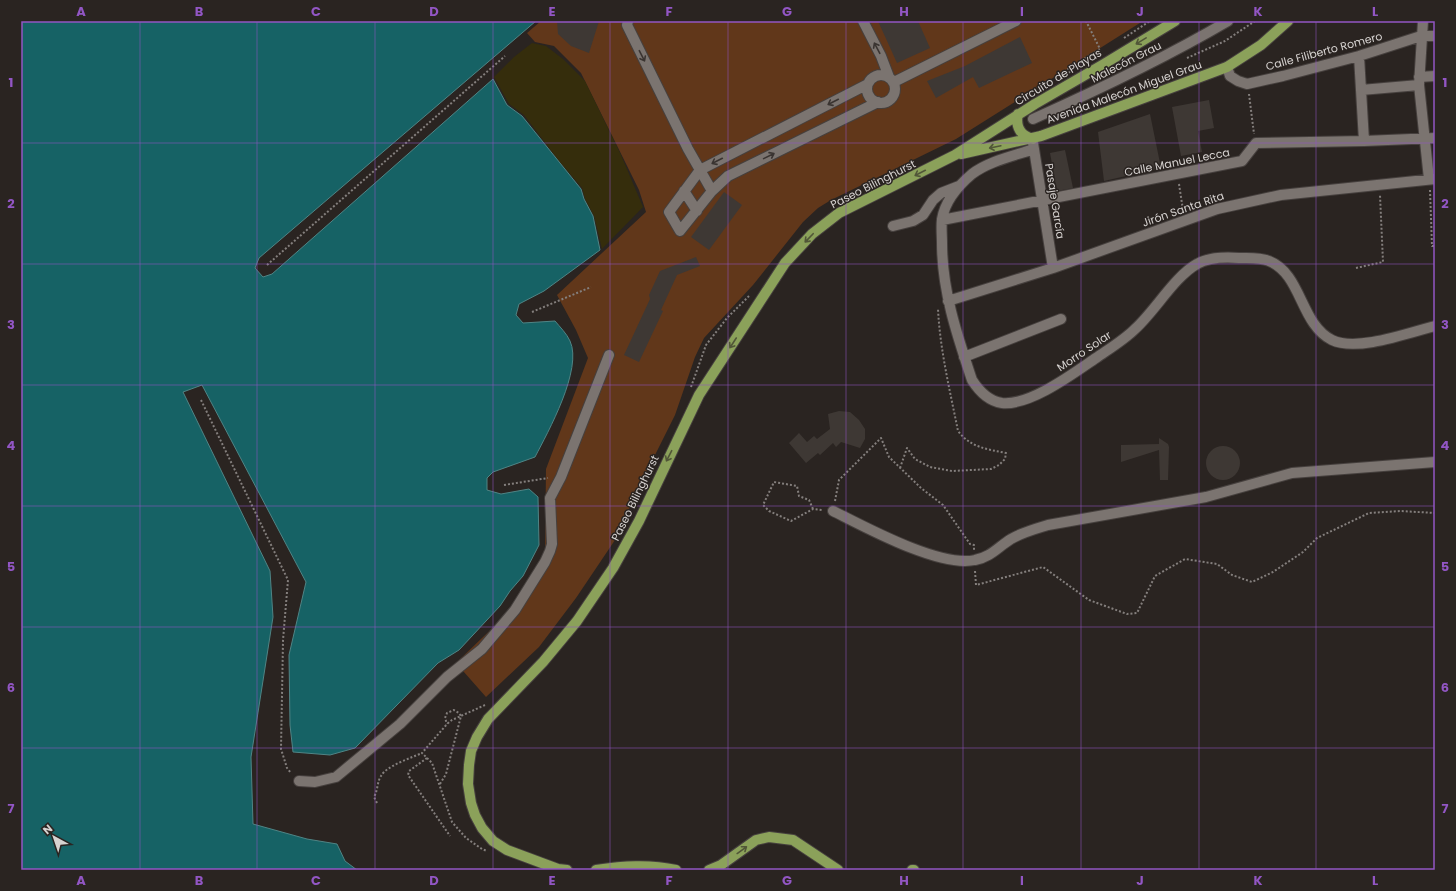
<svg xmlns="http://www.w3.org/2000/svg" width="1456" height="891" viewBox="0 0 1456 891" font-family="Poppins,sans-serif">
<rect width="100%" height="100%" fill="#2a2421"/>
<!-- green -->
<path fill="#61371a" d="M541 21H1143L956 139 831 200 818 208 803 222 753 285 704 338 695 357 675 415 639 487 615 540 576 598 539 647 486 697 456 663 507 614 545 552 546 469 588 358 576 330 557 295 646 212 639 190 581 73 554 46 535 42 527 33Z"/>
<!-- sand -->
<path fill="#352d0c" d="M532 43 546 46 563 59 585 81 621 155 643 207 602 249 594 216 585 199 582 188 559 161 524 115 509 104 494 77 514 57Z"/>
<!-- water -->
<path fill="#166265" stroke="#508485" d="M21 21H536L259 258 255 268 263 277 272 274 493 79 507 105 522 116 581 189 584 199 593 216 600 250 544 291 519 304 516 315 523 323 555 321C560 327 567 334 570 341 583 369 548 432 535 457L493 472 487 478V490L501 494 529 489 538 497 539 545 523 576 510 591 500 606 459 650 438 663 355 748 330 755 293 752 290 725 289 655 306 582 202 385 183 392 270 571 273 617 251 757 253 824 307 839 337 844 345 861 357 870H21Z"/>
<!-- building -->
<path fill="#3e3834" d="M557 21H599L589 53 571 46 558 34Z
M878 21H918L930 48 897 63Z
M1020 37 1032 63 979 88 973 77 936 98 927 81 965 66Z
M1209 100 1214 128 1198 131 1202 152 1181 156 1172 107Z
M1150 114 1161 168 1104 181 1098 132Z
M1065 150 1073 188 1057 191 1050 153Z
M724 192 742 205 709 250 691 237Z
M696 257 700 266 677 275 661 310 663 311 639 362 624 355 650 299 649 295 660 271Z
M839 411 850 412 859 420 865 429V439L860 448 841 442 836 447 833 443 820 455 818 453 806 463 789 443 799 433 807 442 814 436 817 439 830 429 828 414Z
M1159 438 1168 444 1169 447 1168 480H1160L1159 450 1121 462V445L1159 444Z
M1206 463a17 17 0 1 1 34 0a17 17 0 1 1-34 0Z"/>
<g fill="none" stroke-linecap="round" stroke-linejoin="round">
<defs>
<path id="minor" d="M628 21 627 25 688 149 712 191
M863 21 881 56 889 77
M1423 21 1419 85 1429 179
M1359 56 1364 141
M1227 67 1230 76 1238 81 1247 84 1283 76 1359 56 1421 36H1435
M867 89a14 14 0 1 1 28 0a14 14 0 1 1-28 0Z
M1419 77 1435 76
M894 82 1016 21
M868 84 700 170 669 212 680 231 712 191 728 176 878 102
M1361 90 1419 85
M1033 119C1100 89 1165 58 1228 21
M1033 143 1053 268
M1034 149C1014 156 989 161 972 174 959 185 945 201 942 219 941 227 942 236 942 243 942 291 957 335 972 380 979 391 988 401 1002 403 1030 406 1074 373 1096 358 1109 349 1124 340 1135 329 1155 311 1175 276 1197 264 1209 257 1226 257 1239 258 1248 258 1260 257 1269 261 1302 274 1300 324 1332 340 1357 352 1408 333 1435 326
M684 191 697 211
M942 220 1242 161 1256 143 1364 141 1435 138
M893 226 913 221 923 215 933 200 941 193 959 186
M948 301 1053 268 1217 209 1281 195 1435 179
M964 357 1061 319
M833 511C865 527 940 568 975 560 991 557 998 547 1011 539 1023 532 1035 529 1048 525L1206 497 1292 473 1435 462
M299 781 315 782 336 777 400 724 447 677 482 649 515 610 545 562 550 551 552 544 550 498 561 477 609 355"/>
<path id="major" d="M1018 114C1015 127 1021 136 1033 139
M961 154 1041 136 1227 67 1261 45 1288 21
M567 870 558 869 507 850 493 841 482 828 475 815 471 803 468 784 469 765 471 751 477 737 488 719 543 662 577 621 613 568 639 521 699 395 785 263 812 234 839 213 955 155 1035 104 1104 64 1175 21
M596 870C623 866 649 864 676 870
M709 870 721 865 756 840 769 837 793 840 838 870
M912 870H914"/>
</defs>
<!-- minor casing -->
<use href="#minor" stroke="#46403e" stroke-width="12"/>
<!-- major casing -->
<use href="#major" stroke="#46403e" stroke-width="12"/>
<!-- path -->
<path stroke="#847f7d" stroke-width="2" stroke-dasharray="2 2" stroke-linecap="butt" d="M1124 38 1150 21
M1187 58 1225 41 1255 21
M1070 73 1068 69 1100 49 1086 21
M1249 94 1254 134
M1179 184 1183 210
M1430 190 1432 246H1435
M267 265 505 56
M1356 268 1383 262 1380 195
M532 312 591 287
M691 387 706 345 727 318 749 296
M201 400 288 580 283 640 281 749 287 768 291 773
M900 468 907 448 915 459 930 467 952 471 991 469 999 465 1005 459 1006 453C987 449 971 448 958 431 950 391 940 350 938 309
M504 485 548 478
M835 501 839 480 881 438 889 457 921 488 943 505 970 544 974 545V550
M813 509 809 500 799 496 797 486 774 482 763 505 769 511 791 521 813 509 822 510
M975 571 976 585 1043 567 1089 600 1127 614 1137 613 1155 576 1185 559 1217 564 1232 575 1252 582 1273 572 1303 552 1317 538 1369 513 1400 511 1435 513
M485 705 452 720 447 724 422 753 432 763 452 822 466 838 482 849 487 851
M427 758 409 771 408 775 450 836
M440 784 446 774 461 716 459 713 454 710 447 713 445 718 447 724
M377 803 374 797C378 790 377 782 381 776 386 766 411 758 422 753"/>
<!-- minor -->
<use href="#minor" stroke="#7b7470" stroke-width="10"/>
<!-- major -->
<use href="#major" stroke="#8ba15a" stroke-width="10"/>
</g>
<!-- one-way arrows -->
<defs><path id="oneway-shaft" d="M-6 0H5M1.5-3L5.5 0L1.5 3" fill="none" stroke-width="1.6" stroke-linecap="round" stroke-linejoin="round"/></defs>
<g stroke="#515638">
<use href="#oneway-shaft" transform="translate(1141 41) rotate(149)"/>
<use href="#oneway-shaft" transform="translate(995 147) rotate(168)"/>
<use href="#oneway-shaft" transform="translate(920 173) rotate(153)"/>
<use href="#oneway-shaft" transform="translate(809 238) rotate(134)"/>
<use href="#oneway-shaft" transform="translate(733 343) rotate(123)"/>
<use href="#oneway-shaft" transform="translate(669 456) rotate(117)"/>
<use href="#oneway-shaft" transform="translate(742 850) rotate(-36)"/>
</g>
<g stroke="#3a3431">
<use href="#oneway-shaft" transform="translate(877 48) rotate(-118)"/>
<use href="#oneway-shaft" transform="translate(642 56) rotate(63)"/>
<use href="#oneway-shaft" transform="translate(833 102) rotate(153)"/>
<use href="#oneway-shaft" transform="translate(769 156) rotate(-26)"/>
<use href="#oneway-shaft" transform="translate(717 161) rotate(153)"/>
</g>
<!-- grid -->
<path fill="none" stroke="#9256c4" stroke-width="1" stroke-opacity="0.55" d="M140 21V870M257 21V870M375 21V870M493 21V870M610 21V870M728 21V870M846 21V870M963 21V870M1081 21V870M1199 21V870M1316 21V870M21 143H1435M21 264H1435M21 385H1435M21 506H1435M21 627H1435M21 748H1435"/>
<g text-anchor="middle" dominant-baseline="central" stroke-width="3" stroke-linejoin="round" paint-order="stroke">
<!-- street labels -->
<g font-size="11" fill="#d7d3d1" stroke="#2a2421">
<text transform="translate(1324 51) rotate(-15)">Calle Filiberto Romero</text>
<text transform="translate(1126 62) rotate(-27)">Malecón Grau</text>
<text transform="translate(1058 77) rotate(-31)">Circuito de Playas</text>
<text transform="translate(1124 92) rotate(-20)">Avenida Malecón Miguel Grau</text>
<text transform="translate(1177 162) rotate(-11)">Calle Manuel Lecca</text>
<text transform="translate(873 184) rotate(-27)">Paseo Bilinghurst</text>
<text transform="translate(1055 201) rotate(81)">Pasaje García</text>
<text transform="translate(1183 209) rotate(-19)">Jirón Santa Rita</text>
<text transform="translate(1084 351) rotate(-34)">Morro Solar</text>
<text transform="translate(635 498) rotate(-64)">Paseo Bilinghurst</text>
</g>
</g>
<!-- border -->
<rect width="1456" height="891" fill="none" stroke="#2a2421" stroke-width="44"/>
<!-- north arrow -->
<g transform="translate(54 837) rotate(320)" stroke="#2a2421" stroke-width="3" paint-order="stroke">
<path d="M0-3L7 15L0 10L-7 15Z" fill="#d7d3d1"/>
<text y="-6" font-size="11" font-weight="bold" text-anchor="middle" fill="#d7d3d1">N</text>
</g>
<rect x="22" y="22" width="1412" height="847" fill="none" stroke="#9256c4" stroke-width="1.5"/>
<g font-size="13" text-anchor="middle" font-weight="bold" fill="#9256c4">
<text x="81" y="16">A</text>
<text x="199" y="16">B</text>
<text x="316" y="16">C</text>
<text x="434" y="16">D</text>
<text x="552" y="16">E</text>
<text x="669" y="16">F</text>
<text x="787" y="16">G</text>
<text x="904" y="16">H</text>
<text x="1022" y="16">I</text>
<text x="1140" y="16">J</text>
<text x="1258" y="16">K</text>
<text x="1375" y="16">L</text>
<text x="11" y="87">1</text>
<text x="1445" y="87">1</text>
<text x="11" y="208">2</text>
<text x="1445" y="208">2</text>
<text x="11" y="329">3</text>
<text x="1445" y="329">3</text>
<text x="11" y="450">4</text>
<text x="1445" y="450">4</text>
<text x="11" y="571">5</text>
<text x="1445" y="571">5</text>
<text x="11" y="692">6</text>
<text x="1445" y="692">6</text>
<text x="11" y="813">7</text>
<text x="1445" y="813">7</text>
<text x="81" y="885">A</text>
<text x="199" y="885">B</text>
<text x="316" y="885">C</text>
<text x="434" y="885">D</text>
<text x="552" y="885">E</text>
<text x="669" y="885">F</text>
<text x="787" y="885">G</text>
<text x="904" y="885">H</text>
<text x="1022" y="885">I</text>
<text x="1140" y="885">J</text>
<text x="1258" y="885">K</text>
<text x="1375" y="885">L</text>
</g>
</svg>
